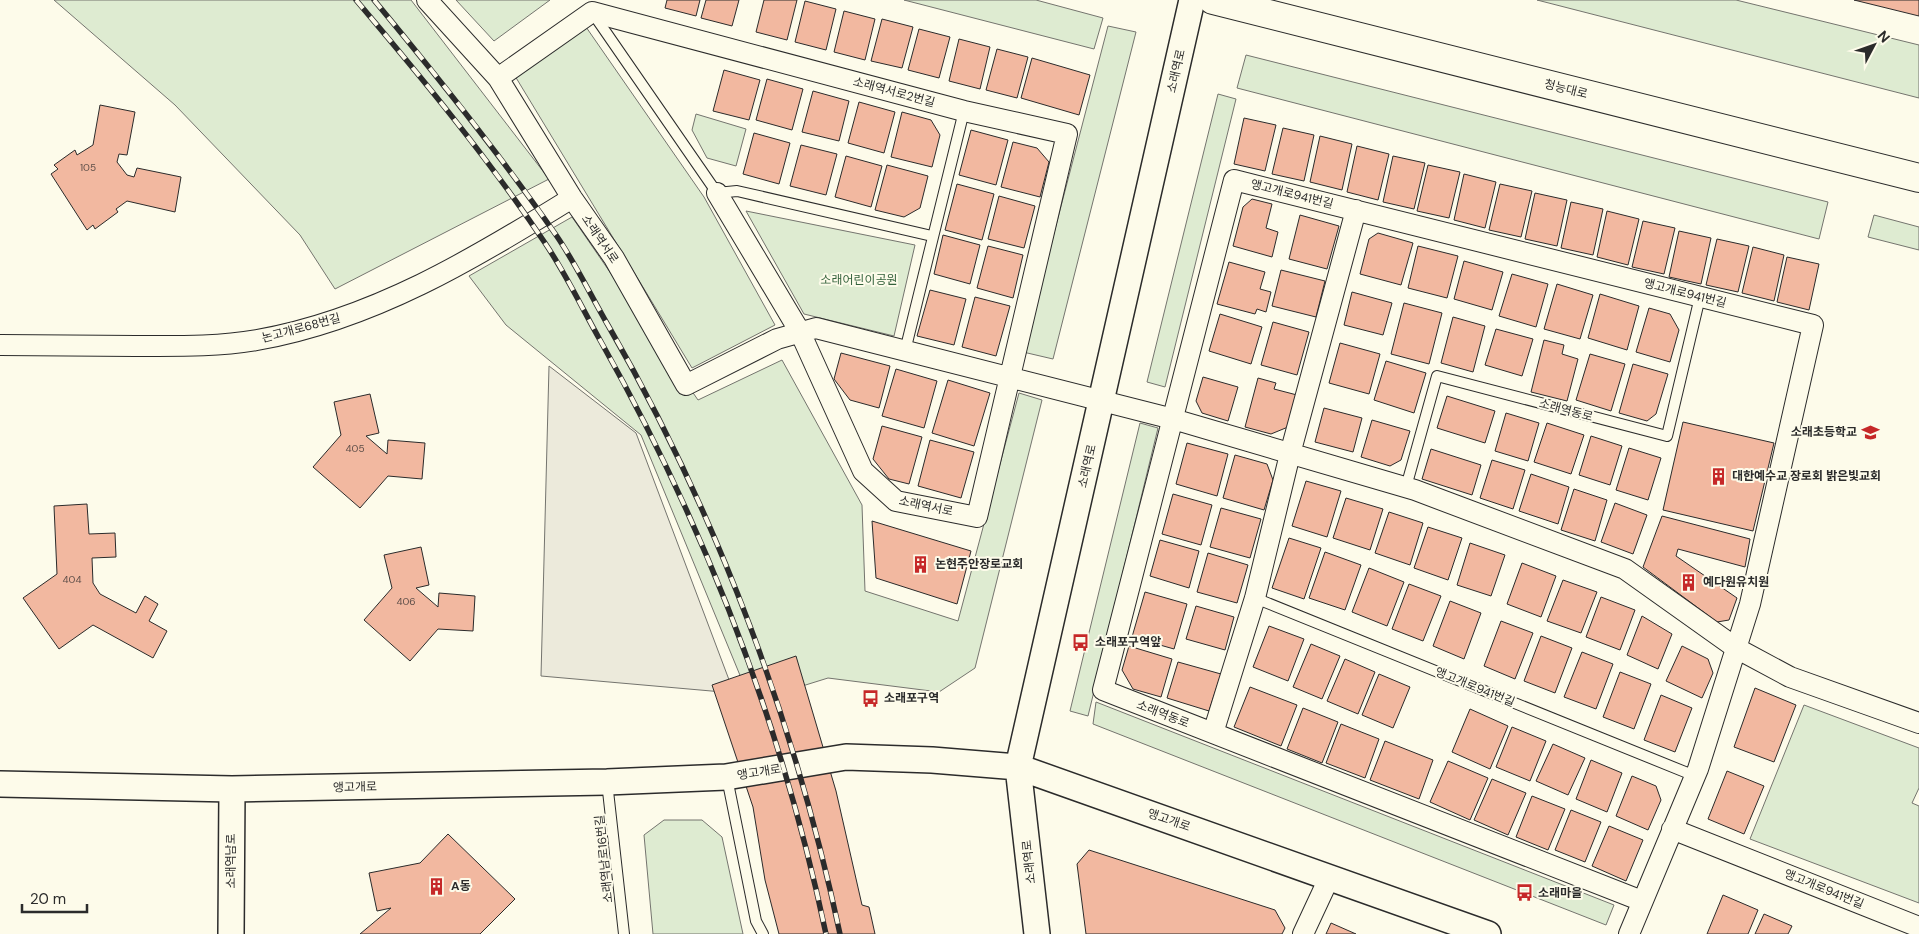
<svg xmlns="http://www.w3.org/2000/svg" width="1919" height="934" viewBox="0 0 1919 934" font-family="'DM Sans','Noto Sans KR',sans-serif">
<rect width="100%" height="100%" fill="#fdfbea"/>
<!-- green -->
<path fill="#deebd1" stroke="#74746e" d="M54 0H411L549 179 335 289 300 235 175 105Z
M456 0H550L494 41Z
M904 0H1036L1103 18 1094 49Z
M1537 0H1736L1919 45V98Z
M1108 26 1136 32 1053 359 1023 352Z
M586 27 704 197 775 325 692 368 515 76Z
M1246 55 1828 202 1819 239 1237 88Z
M1218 94 1236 99 1165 387 1147 382Z
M696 114 746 129 736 166 707 158 692 130Z
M746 211 915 245 894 336 804 314Z
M1874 215 1919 227V250L1868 237Z
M572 217 698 400 782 360 862 505 865 591 958 621 1019 393 1042 400 975 668 939 692 828 678 751 702 641 435 506 325 469 276Z
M1140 423 1158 428 1088 716 1070 711Z
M1096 702 1614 905 1606 925 1093 724Z
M1804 705 1919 748V788L1912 803 1919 806V903L1750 839Z
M664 820H702L722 837 743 934H653L644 835Z"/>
<!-- parking -->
<path fill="#eceadb" stroke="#74746e" d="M549 366 636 433 734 693 541 676Z"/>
<!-- building -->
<path fill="#f2b8a0" stroke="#2b2b2b" d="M667 0H700L696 16 665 8Z
M706 0H739L732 26 701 18Z
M764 0H797L787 40 756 32Z
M1854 0H1919V16Z
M805 1 836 9 826 50 795 42Z
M844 11 875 19 865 60 834 52Z
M882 19 913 27 902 68 871 61Z
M919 29 950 37 939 78 908 70Z
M959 39 990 47 980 89 949 81Z
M997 49 1028 57 1017 98 986 90Z
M1032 58 1090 75 1079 115 1021 98Z
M724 70 760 80 749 120 713 111Z
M767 79 803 89 792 130 756 120Z
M813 91 849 101 839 141 802 132Z
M859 102 895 112 884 153 848 143Z
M100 105 135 112 127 155 119 154 117 162 127 175 134 177 137 168 181 177 175 212 127 201 116 209 118 212 95 229 93 225 87 230 51 174 58 169 54 165 75 150 77 155 93 145Z
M902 112 931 120 940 135 932 167 891 157Z
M1244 118 1276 125 1265 171 1234 164Z
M1283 128 1314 135 1304 181 1272 174Z
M971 130 1008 140 996 185 959 175Z
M754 133 790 143 779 184 743 174Z
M1320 136 1352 144 1342 190 1310 182Z
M1013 142 1037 148 1049 162 1040 197 1001 187Z
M801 145 837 154 826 195 790 186Z
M1357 146 1389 154 1378 200 1347 192Z
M846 156 882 166 871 207 835 197Z
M1393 156 1425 163 1414 209 1383 202Z
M887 165 928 176 920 208 904 217 875 210Z
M1428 165 1460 172 1449 218 1417 211Z
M1464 174 1496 182 1485 228 1454 220Z
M957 184 994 194 982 240 945 230Z
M1500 184 1532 191 1521 237 1489 230Z
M1535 193 1567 200 1557 246 1525 239Z
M999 196 1035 206 1024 248 988 239Z
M1252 199 1272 204 1266 228 1278 232 1272 257 1233 246 1243 207Z
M1571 202 1603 209 1593 255 1561 248Z
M1607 211 1639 219 1628 265 1597 257Z
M1300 215 1339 226 1327 269 1289 259Z
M1643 221 1675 228 1664 274 1632 267Z
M1679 231 1711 238 1701 284 1669 277Z
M1378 233 1413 243 1401 285 1360 274 1369 239Z
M943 235 980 245 970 284 934 274Z
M1717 239 1749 246 1738 292 1706 285Z
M988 246 1023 255 1013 298 977 288Z
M1418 246 1458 256 1447 298 1408 288Z
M1753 247 1784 255 1774 301 1742 293Z
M1787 257 1819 264 1809 310 1777 302Z
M1464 261 1503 272 1492 310 1454 299Z
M1229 262 1265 272 1260 289 1271 292 1266 312 1257 309 1255 314 1217 304Z
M1281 270 1325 281 1316 317 1272 306Z
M1512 274 1548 284 1536 327 1499 316Z
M1557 284 1593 295 1580 339 1544 329Z
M930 290 966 299 954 345 917 336Z
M1352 292 1392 303 1383 335 1344 325Z
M1600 294 1639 306 1627 350 1588 338Z
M975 297 1010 306 996 356 962 347Z
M1404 303 1442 313 1429 364 1391 354Z
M1649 308 1670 314 1679 330 1670 362 1636 352Z
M1220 314 1262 327 1251 364 1209 351Z
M1453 317 1485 326 1473 372 1441 363Z
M1273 322 1309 332 1297 375 1261 365Z
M1496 329 1533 339 1522 376 1485 365Z
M1544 340 1564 345 1562 354 1578 359 1567 401 1531 392Z
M1340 343 1380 354 1369 394 1329 383Z
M841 353 890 366 879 408 850 400 834 379Z
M1590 354 1625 364 1611 411 1576 400Z
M1386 361 1426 373 1414 413 1374 400Z
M1633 364 1668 374 1656 414 1647 421 1619 413Z
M896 369 937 381 924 428 882 416Z
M1203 377 1238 387 1228 421 1202 413 1196 401Z
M1258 378 1276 383 1274 389 1297 395 1288 427 1271 434 1245 427Z
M948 380 990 393 974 446 932 433Z
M370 394 379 433 366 436 387 454 388 440 425 443 422 479 388 476 360 508 313 467 341 435 334 402Z
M1447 396 1495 411 1485 443 1437 428Z
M1324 408 1362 418 1353 452 1315 442Z
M1506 413 1539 423 1528 461 1495 451Z
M1372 420 1410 431 1401 460 1390 466 1361 457Z
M1683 422 1774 443 1753 531 1663 510Z
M1547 423 1584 435 1571 474 1534 462Z
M882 426 922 437 909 484 889 479 873 459Z
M1591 436 1622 446 1610 485 1579 475Z
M930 440 974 452 961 498 918 486Z
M1187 443 1228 454 1217 496 1176 484Z
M1629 448 1661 458 1648 500 1616 490Z
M1431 449 1481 465 1472 495 1422 479Z
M1235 455 1267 464 1273 480 1264 510 1223 498Z
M1492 460 1525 470 1513 509 1480 498Z
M1531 474 1569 487 1558 524 1519 511Z
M1306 481 1341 491 1327 537 1292 526Z
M1574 489 1607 500 1595 541 1561 530Z
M1173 494 1212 505 1201 545 1162 534Z
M1346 498 1383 509 1370 550 1333 538Z
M1615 503 1647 515 1633 554 1601 542Z
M87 504 89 534 115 533 116 557 92 558 93 583 100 594 136 613 145 596 158 604 149 621 167 631 153 658 93 625 59 649 23 598 57 574 54 506Z
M1221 508 1261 519 1250 558 1210 547Z
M1389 512 1423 523 1410 565 1375 553Z
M1662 516 1750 539 1745 567 1678 549 1676 556 1737 598 1729 620 1717 622 1643 567Z
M872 521 971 551 957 604 876 578Z
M1428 527 1462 538 1448 580 1414 568Z
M1289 538 1321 548 1304 599 1272 588Z
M1160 540 1199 551 1189 588 1150 576Z
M1470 543 1505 555 1491 596 1457 585Z
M421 547 429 585 416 588 438 607 439 593 475 596 473 631 438 629 410 661 364 620 392 588 384 555Z
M1325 552 1361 565 1345 610 1309 598Z
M1208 553 1248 565 1237 603 1197 592Z
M1522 563 1556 576 1541 617 1507 604Z
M1369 568 1404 582 1387 626 1352 612Z
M1563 580 1597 592 1581 633 1547 621Z
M1409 584 1441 596 1423 641 1392 629Z
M1145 592 1187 604 1174 649 1132 637Z
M1601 597 1635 610 1620 650 1586 637Z
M1450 601 1481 613 1464 659 1433 646Z
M1196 606 1234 617 1225 650 1186 639Z
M1642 616 1672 634 1658 669 1627 655Z
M1501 621 1533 633 1515 679 1484 666Z
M1269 626 1304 639 1288 681 1253 667Z
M1541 636 1572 648 1555 693 1524 681Z
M1311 644 1340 656 1322 699 1293 687Z
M1129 646 1172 659 1161 697 1133 689 1122 670Z
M1682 646 1708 659 1713 673 1702 698 1666 681Z
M1582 652 1613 664 1596 709 1564 697Z
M796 656 836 791 862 905 869 907 875 934H779L765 880 753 807 712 685Z
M1345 659 1375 672 1358 714 1327 701Z
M1178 662 1221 674 1209 711 1167 698Z
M1620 672 1651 684 1634 729 1603 717Z
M1379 674 1410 687 1393 728 1362 715Z
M1250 687 1297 705 1281 746 1234 727Z
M1755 688 1796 705 1774 762 1734 747Z
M1661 695 1692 708 1675 752 1644 740Z
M1303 708 1338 722 1322 763 1287 749Z
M1470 709 1508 726 1490 769 1452 752Z
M1341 724 1379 739 1365 778 1326 763Z
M1512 727 1546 741 1530 781 1496 767Z
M1385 741 1433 760 1419 799 1370 780Z
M1553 744 1585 758 1568 795 1536 781Z
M1591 760 1622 773 1607 812 1576 799Z
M1448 761 1488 778 1470 820 1430 802Z
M1727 771 1764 786 1744 834 1708 819Z
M1632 776 1656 786 1661 800 1648 830 1616 816Z
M1492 779 1526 793 1508 835 1474 820Z
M1532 796 1565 809 1548 850 1516 837Z
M1571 810 1601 822 1585 862 1555 850Z
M1609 826 1643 840 1626 881 1592 866Z
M448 834 515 899 480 934H360L391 908 377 911 369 873 420 863Z
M1089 850 1275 910 1285 928 1282 934H1086L1077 864Z
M1723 895 1758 910 1748 934H1707Z
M1764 914 1792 926 1788 934H1755Z
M1331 923 1356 934H1326Z"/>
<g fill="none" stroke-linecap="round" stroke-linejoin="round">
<defs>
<path id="service" d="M594 15 717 193 737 191 932 236
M905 351 964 111
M1406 487 1437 376 1667 436 1700 297
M1255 598 1695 776
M727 778 756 921 763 934
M607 782 624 934"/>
<path id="minor" d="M427 0 498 78 572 198 614 258 686 385 777 339 816 328 1173 419 1415 490 1625 569 1736 648 1790 677 1919 723
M498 78 592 12 964 111 1067 134 977 517 896 501 863 471 800 332 717 193
M0 345C45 345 91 346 136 346 176 346 217 347 257 340 372 320 474 259 572 198
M1213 733 1255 598 1290 454 1356 210
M1672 829 1919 927
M1303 934 1330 876
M1629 934 1698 769 1750 604 1813 325 1234 180 1103 690 1642 901"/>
<path id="tertiary" d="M0 784 232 789 607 782 726 777 846 757 932 760 1018 767 1488 934
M231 934 232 789
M1037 934 1018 767 1192 0"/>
<path id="secondary" d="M1213 0 1919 178"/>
</defs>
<!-- service casing -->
<use href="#service" stroke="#2b2b2b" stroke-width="12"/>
<!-- minor casing -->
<use href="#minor" stroke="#2b2b2b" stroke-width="22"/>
<!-- tertiary casing -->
<use href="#tertiary" stroke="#2b2b2b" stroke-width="28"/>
<!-- secondary casing -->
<use href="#secondary" stroke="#2b2b2b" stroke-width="30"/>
<!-- service -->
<use href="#service" stroke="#fdfbea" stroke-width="10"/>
<!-- minor -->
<use href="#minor" stroke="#fdfbea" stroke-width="20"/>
<!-- tertiary -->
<use href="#tertiary" stroke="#fdfbea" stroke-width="25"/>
<!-- secondary -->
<use href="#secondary" stroke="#fdfbea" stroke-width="28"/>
<defs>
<path id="rail" d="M356 0C422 78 488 158 545 243 566 274 582 308 600 340 705 526 782 725 826 934
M374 0C437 76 499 153 556 235 576 264 591 296 609 327 717 514 795 722 840 934"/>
</defs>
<!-- rail casing -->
<use href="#rail" stroke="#2b2b2b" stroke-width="5.5"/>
<!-- rail -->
<use href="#rail" stroke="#fdfbea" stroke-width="4" stroke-dasharray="11" stroke-linecap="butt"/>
</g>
<!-- icons -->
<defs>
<symbol id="school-bare" viewBox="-9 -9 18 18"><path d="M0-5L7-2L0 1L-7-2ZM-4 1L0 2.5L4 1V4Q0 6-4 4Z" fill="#c62828" stroke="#fdfbea" stroke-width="2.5" paint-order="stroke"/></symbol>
<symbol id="building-bare" viewBox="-9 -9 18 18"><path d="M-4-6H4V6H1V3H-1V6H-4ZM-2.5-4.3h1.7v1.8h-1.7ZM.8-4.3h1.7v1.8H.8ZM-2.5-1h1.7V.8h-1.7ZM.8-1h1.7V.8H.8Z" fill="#c62828" stroke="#fdfbea" stroke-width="2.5" paint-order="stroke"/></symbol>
<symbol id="bus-bare" viewBox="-9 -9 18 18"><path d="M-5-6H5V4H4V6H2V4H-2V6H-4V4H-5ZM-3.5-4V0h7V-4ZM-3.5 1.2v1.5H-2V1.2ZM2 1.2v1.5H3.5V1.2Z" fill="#c62828" stroke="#fdfbea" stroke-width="2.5" paint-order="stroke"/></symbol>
</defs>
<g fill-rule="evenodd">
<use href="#school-bare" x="1858" y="420" width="25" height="25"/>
<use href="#building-bare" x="1706" y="464" width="25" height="25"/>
<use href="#building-bare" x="908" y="552" width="25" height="25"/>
<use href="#building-bare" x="1676" y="570" width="25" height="25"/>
<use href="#bus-bare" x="1068" y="630" width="25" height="25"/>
<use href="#bus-bare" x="858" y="686" width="25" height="25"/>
<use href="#building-bare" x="424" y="874" width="25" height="25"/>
<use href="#bus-bare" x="1512" y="880" width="25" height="25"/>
</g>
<g text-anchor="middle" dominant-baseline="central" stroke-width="4" stroke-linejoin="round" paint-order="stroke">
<!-- number labels -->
<g font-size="10" fill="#5d4e48">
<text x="88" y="167">105</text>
<text x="355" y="448">405</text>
<text x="72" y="579">404</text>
<text x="406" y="601">406</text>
</g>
<!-- street labels -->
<g font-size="12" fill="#2b2b2b" stroke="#fdfbea">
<text transform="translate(1176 71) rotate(-77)">소래역로</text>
<text transform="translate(1566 89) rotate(14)">청능대로</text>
<text transform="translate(894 92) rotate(15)">소래역서로2번길</text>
<text transform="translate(1292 194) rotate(14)">앵고개로941번길</text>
<text transform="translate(600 239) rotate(56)">소래역서로</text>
<text transform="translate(1685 293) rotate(14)">앵고개로941번길</text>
<text transform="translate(301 328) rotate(-15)">논고개로68번길</text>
<text transform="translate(1566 410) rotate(15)">소래역동로</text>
<text transform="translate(1087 466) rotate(-77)">소래역로</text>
<text transform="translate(926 506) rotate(12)">소래역서로</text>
<text transform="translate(1475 687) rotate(22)">앵고개로941번길</text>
<text transform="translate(1163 714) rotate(21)">소래역동로</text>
<text transform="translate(759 772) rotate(-9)">앵고개로</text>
<text transform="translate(355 787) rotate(-1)">앵고개로</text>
<text transform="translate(1169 820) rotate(19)">앵고개로</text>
<text transform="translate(604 859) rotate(-96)">소래역남로16번길</text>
<text transform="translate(231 861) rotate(-90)">소래역남로</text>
<text transform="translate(1029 862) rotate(-96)">소래역로</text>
<text transform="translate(1824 889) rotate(22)">앵고개로941번길</text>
</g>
<!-- park labels -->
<g font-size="12" fill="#34623c" stroke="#fdfbea">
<text x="859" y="280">소래어린이공원</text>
</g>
<!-- poi labels -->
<g font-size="12" font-weight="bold" fill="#2b2b2b" stroke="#fdfbea" text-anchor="start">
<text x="1857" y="432" text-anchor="end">소래초등학교</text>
<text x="1732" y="476">대한예수교 장로회 밝은빛교회</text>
<text x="935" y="564">논현주안장로교회</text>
<text x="1703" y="582">예다원유치원</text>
<text x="1095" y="642">소래포구역앞</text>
<text x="884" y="698">소래포구역</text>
<text x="451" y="886">A동</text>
<text x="1538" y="893">소래마을</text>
</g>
</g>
<!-- north arrow -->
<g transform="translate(1874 45) rotate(49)" stroke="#fdfbea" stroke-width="4" paint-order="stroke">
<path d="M0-4L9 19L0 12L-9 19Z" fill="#2b2b2b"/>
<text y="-8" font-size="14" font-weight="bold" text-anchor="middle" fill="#2b2b2b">N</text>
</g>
<!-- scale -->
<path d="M22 904v8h65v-8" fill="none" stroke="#2b2b2b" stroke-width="2.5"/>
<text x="30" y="904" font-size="15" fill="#2b2b2b" stroke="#fdfbea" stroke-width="4" paint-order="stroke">20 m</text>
</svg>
